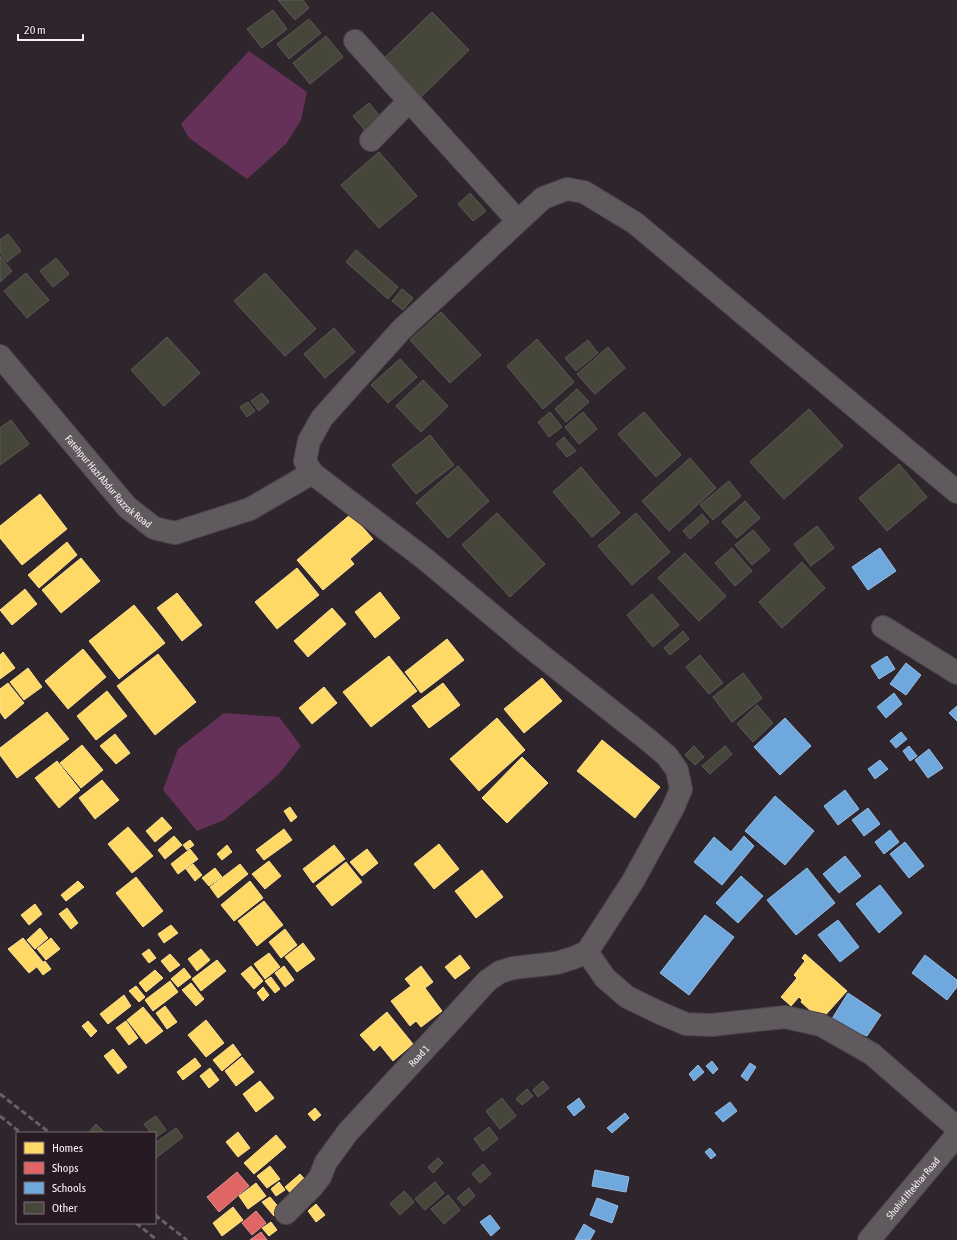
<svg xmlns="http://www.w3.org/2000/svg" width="957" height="1240" viewBox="0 0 957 1240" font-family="'Asap Condensed',sans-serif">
<rect width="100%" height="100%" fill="#2e262c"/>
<!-- water -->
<path fill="#663159" d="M249 51 307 92 301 120 286 144 247 179 189 138 181 124Z
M224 713 279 717 301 746 279 774 256 794 224 820 197 831 163 790 178 749Z"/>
<!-- homes -->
<path fill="#ffd966" stroke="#fde091" d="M40 494 67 529 22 565 0 538V526Z
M351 514 373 539 350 559 354 564 323 590 297 560Z
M67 542 77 555 39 588 28 575Z
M81 558 100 581 61 613 42 590Z
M297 568 319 595 277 629 255 602Z
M25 589 37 604 12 625 0 610Z
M380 592 400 618 375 638 355 612Z
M177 593 202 625 182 641 157 608Z
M134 605 165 643 119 679 89 641Z
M332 608 346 624 308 657 294 641Z
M447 639 464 660 421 693 405 672Z
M83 649 106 677 68 709 45 681Z
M3 652 15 668 0 679V655Z
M158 654 196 702 155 735 117 686Z
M389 656 417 691 371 727 343 692Z
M28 668 42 687 24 700 10 682Z
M542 678 562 701 524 733 504 709Z
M8 683 24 703 5 719 0 712V689Z
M443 683 460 705 429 728 412 706Z
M324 687 337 703 312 724 299 708Z
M107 691 127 716 96 740 77 716Z
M47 712 69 739 17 778 0 755V748Z
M497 718 525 750 479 791 450 759Z
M115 734 130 753 116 764 100 746Z
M602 740 660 787 635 818 577 771Z
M82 745 103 770 81 788 60 763Z
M522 757 548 783 507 823 482 798Z
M57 761 80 790 59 808 35 778Z
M102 780 119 800 95 819 79 798Z
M290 807 297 817 291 822 284 811Z
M162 817 172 828 155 842 146 831Z
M128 827 153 856 132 873 108 844Z
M284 829 292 840 264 860 256 850Z
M174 836 182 845 165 859 158 850Z
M190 840 194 845 187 850 183 845Z
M439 844 459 869 434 889 414 864Z
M227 845 232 852 222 860 217 854Z
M334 845 345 859 313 883 303 869Z
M190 849 198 859 178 874 171 864Z
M367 849 378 863 362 876 350 862Z
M269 861 281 876 265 889 252 874Z
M346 862 362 882 332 906 316 886Z
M193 864 202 875 195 881 186 869Z
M240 864 248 874 218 898 210 887Z
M215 868 222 877 209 886 202 878Z
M482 870 503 897 476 918 455 891Z
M136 877 163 911 143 927 116 893Z
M78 881 84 887 66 901 61 895Z
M250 881 263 898 234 921 221 905Z
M264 901 283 925 257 946 238 921Z
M35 904 42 914 29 925 21 915Z
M67 908 78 923 71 929 59 914Z
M171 925 178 933 164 943 158 934Z
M40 928 48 938 35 949 27 940Z
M285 929 297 945 281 958 269 942Z
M23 938 43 962 29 973 8 949Z
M51 938 60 949 46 960 37 949Z
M303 943 315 959 297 972 285 957Z
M149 949 156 958 149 963 142 954Z
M201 949 210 960 197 971 188 959Z
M269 953 280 967 265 979 254 964Z
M170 954 180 965 170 972 161 961Z
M805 954 847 991 821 1020 801 1002 802 1000 799 997 791 1006 781 997 797 978 794 975 805 961 802 958Z
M460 955 470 968 455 979 445 967Z
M217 960 226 971 201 991 192 979Z
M45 961 51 969 43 975 37 967Z
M251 966 263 981 254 989 241 974Z
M284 966 294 980 285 987 275 973Z
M421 966 433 982 425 988 442 1011 421 1027 416 1021 410 1026 391 1001 411 986 405 979Z
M184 968 191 977 178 987 171 979Z
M155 970 163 978 146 992 139 983Z
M271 977 280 989 275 993 265 981Z
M170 981 178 992 153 1011 145 1000Z
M191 983 204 999 196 1006 182 990Z
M136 986 145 997 139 1002 129 991Z
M263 987 269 995 263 1001 257 993Z
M124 995 131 1006 108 1024 100 1014Z
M165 1006 177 1022 167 1029 156 1013Z
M143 1007 163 1031 146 1044 127 1020Z
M387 1012 413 1044 393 1061 380 1045 374 1051 360 1035Z
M206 1020 224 1043 206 1057 188 1035Z
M88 1021 97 1031 91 1037 82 1026Z
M126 1021 138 1038 129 1045 116 1028Z
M233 1044 241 1055 222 1071 213 1060Z
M113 1049 127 1067 118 1074 104 1056Z
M242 1057 254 1072 236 1086 225 1071Z
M195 1058 201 1066 183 1080 177 1072Z
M210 1068 219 1080 209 1088 200 1076Z
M260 1081 274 1098 256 1112 243 1094Z
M315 1108 321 1115 314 1121 308 1114Z
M238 1132 250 1148 238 1157 226 1142Z
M276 1135 286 1147 254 1174 244 1163Z
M270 1166 280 1179 267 1188 257 1176Z
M300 1174 308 1183 293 1196 285 1187Z
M279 1182 285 1190 276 1196 271 1189Z
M256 1183 266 1196 248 1209 239 1196Z
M270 1197 281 1210 274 1216 262 1202Z
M316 1204 325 1215 316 1222 308 1211Z
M233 1207 243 1220 222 1236 213 1223Z
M271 1222 277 1230 269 1236 262 1228Z"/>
<!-- shops -->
<path fill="#e06666" stroke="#e78f91" d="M237 1172 249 1186 219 1212 207 1197Z
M256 1211 266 1223 252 1235 242 1223Z
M261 1232 267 1240H250Z"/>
<!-- schools -->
<path fill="#6fa8dc" stroke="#98bde4" d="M880 548 896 571 868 590 852 567Z
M887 656 895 669 879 679 871 666Z
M906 663 921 675 906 695 890 684Z
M894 693 902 704 886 718 877 707Z
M957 706V721L949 713Z
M785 718 811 746 780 775 754 747Z
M901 732 907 739 896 748 890 741Z
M909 746 917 756 910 761 903 751Z
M929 749 943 768 928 778 915 760Z
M880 760 888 769 875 779 868 769Z
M845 790 859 809 838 825 824 806Z
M775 796 814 831 785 865 745 831Z
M868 808 880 824 864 836 852 820Z
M890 830 899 842 884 854 875 842Z
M744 836 754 846 722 885 694 862 714 837 731 852Z
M905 842 924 866 909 878 890 854Z
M845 856 861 876 839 893 823 874Z
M807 868 835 903 796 935 767 900Z
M741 876 763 896 738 923 716 903Z
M880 885 902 913 879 933 856 904Z
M705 915 734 937 689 995 660 973Z
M838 920 859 947 840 962 818 935Z
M925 955 957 980V987L947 1000 912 973Z
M848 993 881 1015 867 1036 830 1022Z
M712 1061 718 1069 713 1074 706 1066Z
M750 1063 756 1067 747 1081 741 1076Z
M698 1065 704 1072 694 1081 689 1074Z
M579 1098 585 1107 574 1116 567 1107Z
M730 1102 737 1111 723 1122 715 1113Z
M625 1113 629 1118 612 1133 607 1128Z
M710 1148 716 1155 711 1159 705 1152Z
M595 1170 629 1177 626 1192 592 1186Z
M597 1198 618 1206 612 1223 590 1215Z
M490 1215 500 1228 491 1236 480 1222Z
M584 1224 595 1231 590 1240H575Z"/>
<!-- building -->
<path fill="#46463b" stroke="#5c5959" d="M278 0H303L309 8 295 20Z
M273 10 287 29 262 48 247 29Z
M432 12 469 50 414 104 376 66Z
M309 19 321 33 289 59 277 44Z
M326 36 343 57 310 84 293 63Z
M369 103 384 121 368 134 353 116Z
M379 152 417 196 379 228 341 185Z
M470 193 486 211 473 221 458 204Z
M8 234 21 251 7 262 0 253V240Z
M356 250 398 287 388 299 346 262Z
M0 256 12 271 0 282Z
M56 258 69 274 53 287 40 271Z
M26 273 49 300 27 318 4 291Z
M265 273 316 329 285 356 234 301Z
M402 289 413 298 403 310 392 301Z
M441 312 481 355 450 383 410 340Z
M334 328 355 352 325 378 304 354Z
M167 337 200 373 164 406 131 370Z
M537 339 574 382 543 409 507 366Z
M588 340 598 353 576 371 565 358Z
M608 347 625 368 595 394 577 374Z
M400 359 417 377 388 403 371 385Z
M423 380 448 406 421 432 396 406Z
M577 389 589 402 566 422 555 409Z
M262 393 269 402 259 411 251 401Z
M248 402 255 411 247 417 240 407Z
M809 409 843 446 784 499 750 462Z
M550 412 562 427 549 437 538 422Z
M583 412 597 429 579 444 565 427Z
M644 412 681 455 656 477 618 434Z
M11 420 29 444 0 465V428Z
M430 435 454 465 416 494 392 465Z
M564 437 576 451 567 457 556 444Z
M690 458 716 488 669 531 642 501Z
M899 464 927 497 887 531 859 498Z
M458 466 489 501 448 538 416 503Z
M581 467 620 513 592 537 553 492Z
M729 481 741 496 713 520 700 505Z
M745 501 760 518 737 538 722 522Z
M497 513 545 564 510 597 462 545Z
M636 513 670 552 632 585 598 546Z
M702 514 709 522 690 539 683 531Z
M817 526 834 548 811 566 794 544Z
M753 530 770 550 752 565 735 545Z
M732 548 752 571 735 586 715 563Z
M685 553 726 596 699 621 658 578Z
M802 562 825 588 782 628 759 602Z
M652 594 679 625 653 647 627 615Z
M683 631 689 639 670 655 664 648Z
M700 655 723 683 709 694 686 667Z
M743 673 762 698 732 722 713 697Z
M757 705 773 723 753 742 737 724Z
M694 746 704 757 695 765 685 755Z
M725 746 732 754 710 774 702 766Z
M543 1081 549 1088 538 1097 533 1090Z
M527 1089 533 1096 522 1105 516 1099Z
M502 1098 516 1116 500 1129 486 1111Z
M156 1116 166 1130 155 1138V1133H151L144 1124Z
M96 1124 105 1133H88Z
M489 1127 498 1139 483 1151 474 1139Z
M176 1128 183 1137 156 1158 155 1156V1143Z
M438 1158 443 1163 433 1173 428 1167Z
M483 1164 491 1174 480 1183 472 1174Z
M435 1182 444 1193 425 1210 415 1199Z
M469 1188 475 1196 464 1206 457 1198Z
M404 1191 414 1202 400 1215 390 1204Z
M448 1195 460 1210 444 1224 431 1209Z"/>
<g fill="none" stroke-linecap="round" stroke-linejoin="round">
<defs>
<g id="minor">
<path d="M355 41 518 221"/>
<path d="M371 140 409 101"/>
<path id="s1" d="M0 356 127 507 154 528 175 533 250 509 312 473"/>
<path d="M883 627 957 673"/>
<path d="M587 952 633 881 673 808 681 789 677 770 667 756 647 739 528 645 425 559 312 473 305 461 309 441 322 418 401 330 543 198 567 189 584 192 635 223 957 492"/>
<path d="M587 952 605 978 627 997 660 1013 686 1024 712 1025 785 1017 821 1025 872 1054 957 1128"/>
<path id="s2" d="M286 1213 313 1186 320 1177 326 1162 348 1132 446 1026 487 981 500 972 513 968 557 963 573 958 587 952"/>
<path id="s3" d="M869 1240 957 1135"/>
</g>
</defs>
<!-- minor casing -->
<use href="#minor" stroke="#4b4549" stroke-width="24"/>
<!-- minor -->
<use href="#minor" stroke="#605a5e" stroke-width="22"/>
<!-- rail -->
<path stroke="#656164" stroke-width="3" stroke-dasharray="6 3" stroke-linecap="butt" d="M0 1094 50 1133
M0 1116 21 1133
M155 1215 187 1240
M136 1223 157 1240"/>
</g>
<g text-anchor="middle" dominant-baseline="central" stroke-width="4" stroke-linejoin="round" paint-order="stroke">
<!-- street labels -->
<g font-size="10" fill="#f8eff5" stroke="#271a23">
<text stroke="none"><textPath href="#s1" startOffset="166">Fatehpur Hazi Abdur Razzak Road</textPath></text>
<text stroke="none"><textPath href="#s2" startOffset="207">Road 1</textPath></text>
<text stroke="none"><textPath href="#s3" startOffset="68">Shohid Iftekhar Road</textPath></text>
</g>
</g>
<!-- legend -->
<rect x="16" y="1132" width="140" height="92" fill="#271a23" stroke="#7b6f77"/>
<rect x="24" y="1142" width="20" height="12" fill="#ffd966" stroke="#7b6f77"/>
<text x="52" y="1152" font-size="12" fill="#f8eff5">Homes</text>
<rect x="24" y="1162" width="20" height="12" fill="#e06666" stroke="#7b6f77"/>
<text x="52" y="1172" font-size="12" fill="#f8eff5">Shops</text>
<rect x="24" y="1182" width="20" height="12" fill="#6fa8dc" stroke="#7b6f77"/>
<text x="52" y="1192" font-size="12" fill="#f8eff5">Schools</text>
<rect x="24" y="1202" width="20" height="12" fill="#46463b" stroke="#7b6f77"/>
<text x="52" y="1212" font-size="12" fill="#f8eff5">Other</text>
<!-- scale -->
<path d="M18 34v6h65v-6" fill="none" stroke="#f8eff5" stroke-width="2"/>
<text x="24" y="34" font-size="12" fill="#f8eff5" stroke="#271a23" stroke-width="3" paint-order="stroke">20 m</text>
</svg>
